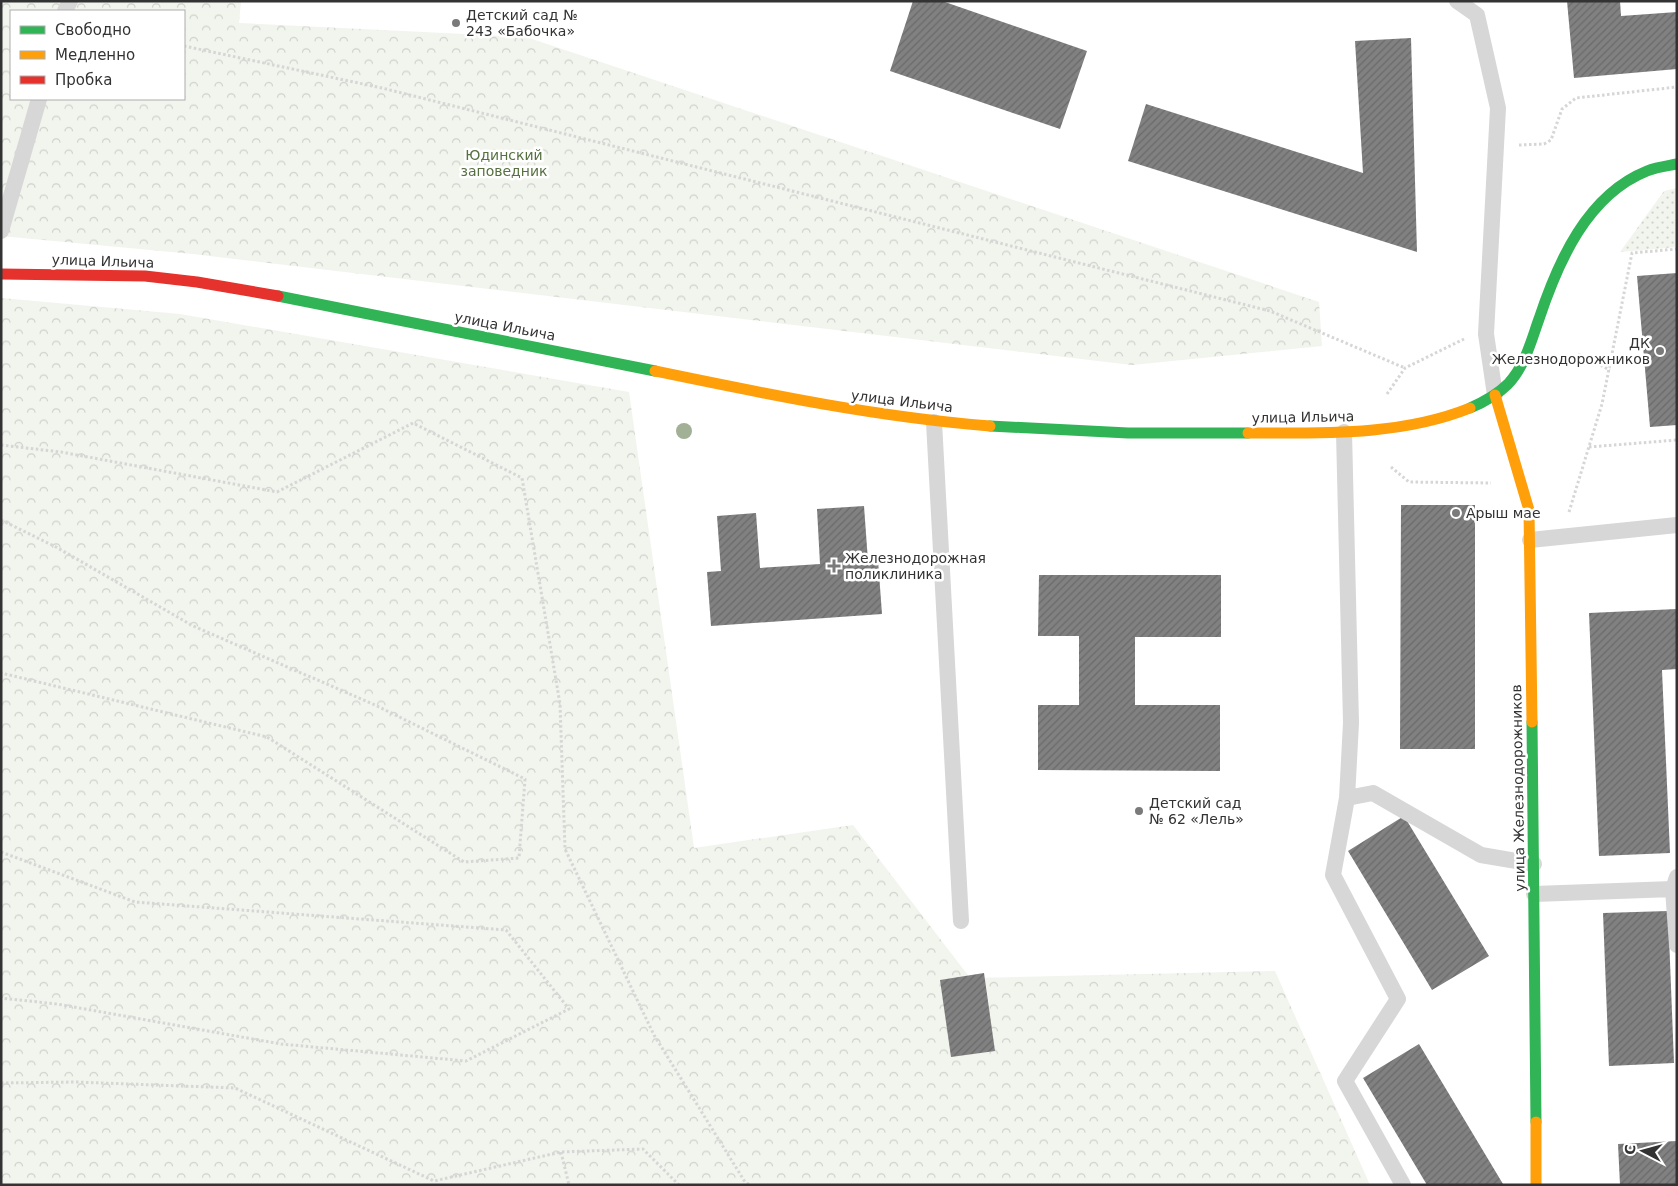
<svg xmlns="http://www.w3.org/2000/svg" width="1678" height="1186" viewBox="0 0 1678 1186" font-family="'DejaVu Sans',sans-serif">
<defs>
<pattern id="forest-crowns" width="20" height="18" patternUnits="userSpaceOnUse" patternTransform="scale(1.25)"><rect width="20" height="18" fill="#f1f5ed"/><path d="M2 6a3 3 0 1 1 6 0M12 15a3 3 0 1 1 6 0" fill="none" stroke="#cfd2cc"/></pattern>
<pattern id="park-dots" width="8" height="8" patternUnits="userSpaceOnUse" patternTransform="scale(1.25)"><rect width="8" height="8" fill="#f1f5ed"/><path d="M2 2h.1M6 6h.1" fill="none" stroke="#cfd2cc" stroke-width="1.8" stroke-linecap="round"/></pattern>
<pattern id="building-hatch" width="6" height="6" patternUnits="userSpaceOnUse" patternTransform="scale(1.25)"><rect width="6" height="6" fill="#818181"/><path d="M-1 1l2-2M0 6l6-6M5 7l2-2" fill="none" stroke="#6a6a6a"/></pattern>
</defs>
<rect width="100%" height="100%" fill="#fff"/>
<!-- forest -->
<path fill="url(#forest-crowns)" fill-rule="evenodd" d="M1 1H241L239 23 526 37 1319 302 1322 346 1132 365 193 254 1 236ZM11 11H184V99H11Z
M1 298 180 314 629 392 694 848 853 825 970 978 1275 971 1370 1185H1Z"/>
<!-- park -->
<path fill="url(#park-dots)" d="M1677 188V247L1620 252 1664 191Z"/>
<!-- building -->
<path fill="url(#building-hatch)" d="M913 1H942L1087 51 1060 129 890 71Z
M1567 1H1620L1621 16 1677 12V69L1574 78Z
M1411 38 1417 252 1128 161 1146 104 1363 173 1355 41Z
M1677 273V425L1650 427 1637 276Z
M1401 505H1475V749H1400Z
M864 506 868 561 878 560 882 614 711 626 707 572 721 571 717 516 756 513 760 568 820 564 817 509Z
M1039 575H1221V637H1135V705H1220V771L1038 770V705H1079V636H1038Z
M1677 609V669L1662 670 1670 853 1599 856 1589 613Z
M1404 816 1489 956 1432 990 1348 851Z
M1668 911 1674 1063 1609 1066 1603 913Z
M984 973 995 1051 951 1057 940 980Z
M1419 1044 1503 1184 1501 1185H1427L1363 1078Z
M1677 1141V1185H1620L1618 1144Z"/>
<g fill="none" stroke-linecap="round" stroke-linejoin="round">
<!-- path -->
<path stroke="#d6d6d6" stroke-width="3" stroke-dasharray="2.5 2.5" stroke-linecap="butt" d="M184 46 382 88 1270 311 1405 368
M1519 145 1544 144 1551 140 1562 109 1576 98 1677 87
M1578 354 1610 370
M1387 394 1405 368 1464 339
M1 445 61 452 277 492 413 423 522 478 560 704 565 849 654 1035 745 1182 750 1185
M1589 447 1677 440
M1391 467 1409 482 1491 483
M1569 512 1602 404 1632 253 1677 249
M1 520 56 547 193 626 375 705 525 779 519 858 464 862 267 737 1 673
M1 852 135 902 506 930 569 1009 466 1061 281 1044 57 1004 1 998
M1 1083 76 1082 235 1088 434 1181 561 1152 643 1149 679 1185
M561 1152 569 1185"/>
<!-- lane -->
<path stroke="#d7d7d7" stroke-width="16" d="M1457 1 1477 15 1498 108 1486 334 1495 395
M65 11 70 1
M1 231 39 99
M934 422 961 921
M1344 432 1351 723 1347 798 1333 875 1398 999 1345 1081 1403 1185
M1530 540 1677 525
M1347 798 1373 793 1481 855 1534 864
M1677 877 1673 889 1677 945
M1534 894 1673 889"/>
<!-- fast -->
<path stroke="#30b455" stroke-width="11" d="M278 296 655 371
M1470 408C1484 402 1497 395 1508 384 1525 366 1531 341 1539 319 1558 262 1587 195 1647 171 1657 167 1667 166 1677 164
M990 426 1128 433H1248
M1532 722 1536 1122"/>
<!-- slow -->
<path stroke="#ff9f0a" stroke-width="11" d="M655 371C766 394 876 417 990 426
M1495 395 1529 510 1532 722
M1248 433C1322 433 1401 436 1470 408
M1536 1122V1185"/>
<!-- jam -->
<path stroke="#e5322d" stroke-width="11" d="M1 274 145 276 197 282 278 296"/>
</g>
<!-- trees -->
<circle fill="#a2b095" cx="684" cy="431" r="8"/>
<!-- markers -->
<g fill="#7a7a7a" stroke="#fff" stroke-width="2">
<circle cx="456" cy="23" r="5"/>
<circle cx="1660" cy="351" r="5"/>
<circle cx="1456" cy="513" r="5"/>
<path d="M831.5 558.5h5v5h5v5h-5v5h-5v-5h-5v-5h5z"/>
<circle cx="1139" cy="811" r="5"/>
</g>
<g text-anchor="middle" dominant-baseline="central" stroke-width="5" stroke-linejoin="round" paint-order="stroke">
<!-- poi labels -->
<g font-size="14" fill="#333" stroke="#fff" text-anchor="start">
<text x="466" y="15">Детский сад №<tspan x="466" dy="16">243 «Бабочка»</tspan></text>
<text x="1650" y="343" text-anchor="end">ДК<tspan x="1650" dy="16">Железнодорожников</tspan></text>
<text x="1466" y="513">Арыш мае</text>
<text x="845" y="558">Железнодорожная<tspan x="845" dy="16">поликлиника</tspan></text>
<text x="1149" y="803">Детский сад<tspan x="1149" dy="16">№ 62 «Лель»</tspan></text>
</g>
<!-- park labels -->
<g font-size="14" fill="#56703f" stroke="#fff">
<text x="504" y="155">Юдинский<tspan x="504" dy="16">заповедник</tspan></text>
</g>
<!-- street labels -->
<g font-size="14" fill="#333" stroke="#fff">
<text transform="translate(103 261) rotate(2)">улица Ильича</text>
<text transform="translate(505 326) rotate(11)">улица Ильича</text>
<text transform="translate(902 401) rotate(7)">улица Ильича</text>
<text transform="translate(1303 417) rotate(-1)">улица Ильича</text>
<text transform="translate(1518 788) rotate(-91)">улица Железнодорожников</text>
</g>
</g>
<!-- border -->
<rect width="1678" height="1186" fill="none" stroke="#333333" stroke-width="5"/>
<!-- legend -->
<rect x="10" y="10" width="175" height="90" fill="#ffffff" stroke="#adadad"/>
<rect x="20" y="26" width="25" height="8" fill="#30b455" stroke="#adadad"/>
<text x="55" y="35" font-size="15" fill="#333333">Свободно</text>
<rect x="20" y="51" width="25" height="8" fill="#ff9f0a" stroke="#adadad"/>
<text x="55" y="60" font-size="15" fill="#333333">Медленно</text>
<rect x="20" y="76" width="25" height="8" fill="#e5322d" stroke="#adadad"/>
<text x="55" y="85" font-size="15" fill="#333333">Пробка</text>
<!-- north arrow -->
<g transform="translate(1643 1151) rotate(276)" stroke="#ffffff" stroke-width="4" paint-order="stroke">
<path d="M0-4L9 19L0 12L-9 19Z" fill="#333333"/>
<text y="-8" font-size="14" font-weight="bold" text-anchor="middle" fill="#333333">С</text>
</g>
</svg>
